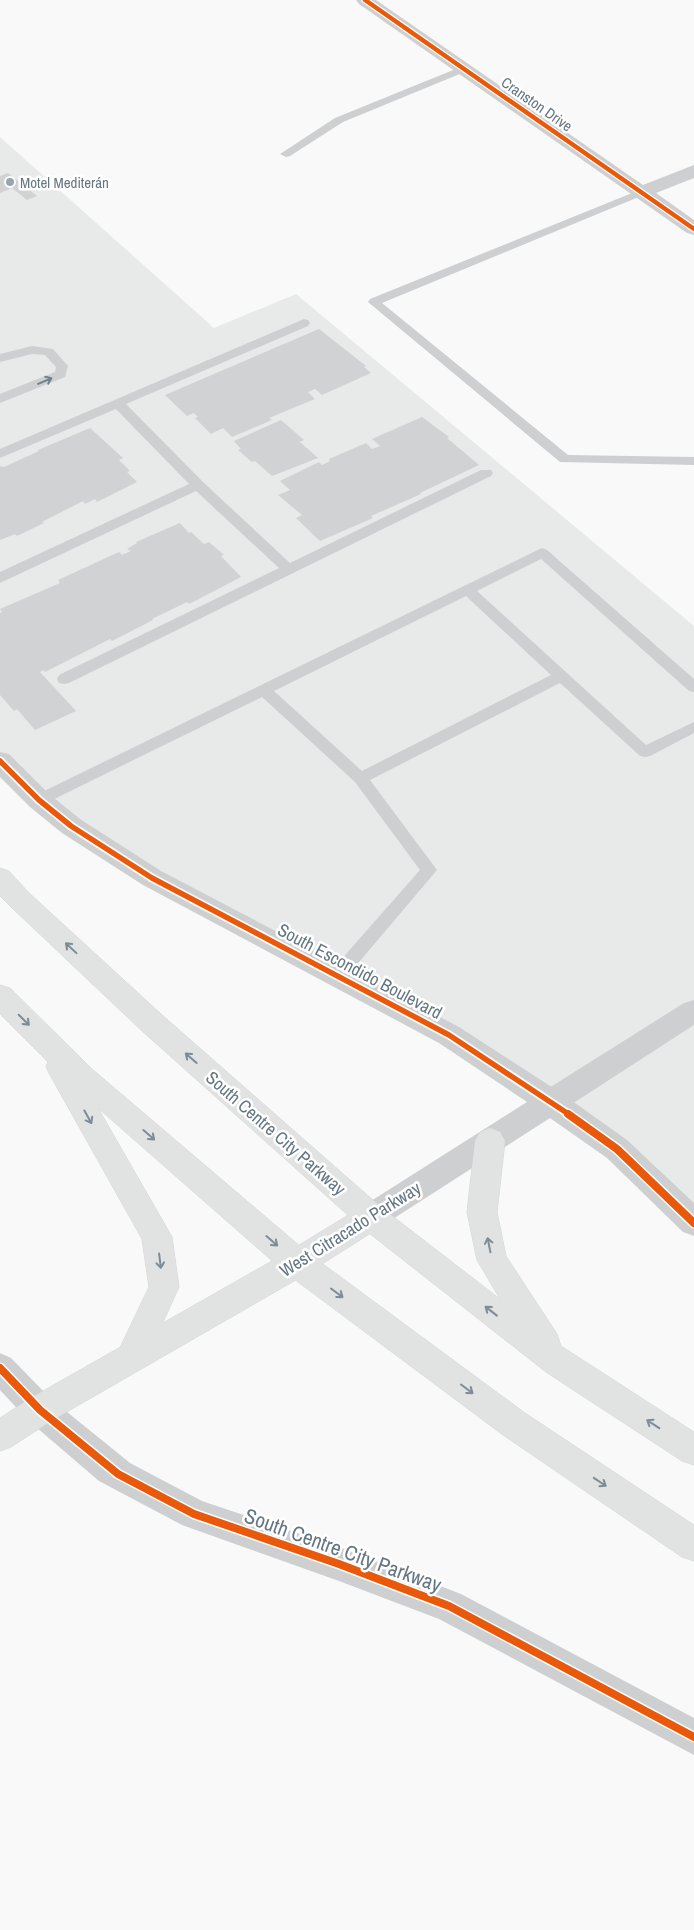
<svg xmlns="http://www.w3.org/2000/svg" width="694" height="1930" viewBox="0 0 694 1930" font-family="'Archivo Narrow',sans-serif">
<rect width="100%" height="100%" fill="#f9f9f9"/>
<!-- built -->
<path fill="#e8e9e9" d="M0 137 214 328 296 294 694 626V1224L551 1102 152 878 0 761Z"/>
<!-- building -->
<path fill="#d0d2d3" d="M8 173 37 196 27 200 12 188 0 193V176Z
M319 329 366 366 364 367 371 373 322 395 315 389 308 392 315 399 269 418 272 420 232 437 223 428 211 434 195 418 198 417 194 413 187 416 165 395Z
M422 417 449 437 447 438 479 465 420 493 421 494 371 516 373 518 320 541 296 518 302 515 278 495 290 490 280 481 319 462 322 465 330 461 329 459 366 443 372 449 380 446 372 439Z
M281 420 304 440 300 442 318 458 272 476 255 461 252 462 238 450 241 449 234 441Z
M90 428 123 458 119 460 130 471 127 472 137 482 97 502 95 499 85 504 83 501 42 522 44 523 17 536 15 534 0 540V466L4 467 39 451 38 450Z
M180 523 189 533 191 532 204 544 209 542 224 555 221 556 241 577 189 604 187 602 152 619 153 620 112 641 110 639 45 672 43 670 40 672 76 711 35 730 17 709 14 711 0 695V613L2 612 0 609 60 583 58 580 119 552 122 555 131 551 127 549 137 543 136 542Z"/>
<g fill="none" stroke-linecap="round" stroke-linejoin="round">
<defs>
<path id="secondary" d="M371 1204 382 1208 386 1217 382 1226 308 1273 51 1421 11 1447 0 1451V1418L29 1399 286 1253 360 1208Z"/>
<path id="trunk" d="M0 868 9 871 28 892 161 1014 382 1208 500 1299 477 1260 467 1212 475 1141 480 1132 490 1128 500 1132 505 1141 497 1212 506 1256 557 1334 561 1346 694 1432V1465L682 1461 546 1372 360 1226 141 1030 10 906 0 896Z
M0 985 10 988 92 1069 308 1253 525 1413 694 1525V1561L682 1557 503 1435 286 1273 98 1108 172 1237 179 1287 142 1368 131 1373 120 1368 115 1358 149 1287 142 1239 50 1075 46 1067 48 1062 0 1014Z"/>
</defs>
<!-- secondary casing -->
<use href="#secondary" stroke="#d5d6d7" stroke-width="1"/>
<!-- trunk casing -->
<use href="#trunk" stroke="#d5d6d6" stroke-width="1"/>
<!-- service -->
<path fill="#cecfd0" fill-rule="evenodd" d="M463 66 468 69 467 71 343 122 290 156 286 157 280 154 335 118Z
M642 189 646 190 648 192 646 194 382 303 568 455 694 457V465L560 462 368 302 370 299Z
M304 319 308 320 310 323 308 326 126 404 203 482 290 563 481 470H491L493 473 491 476 69 683 64 684 59 683 57 679 59 675 279 568 196 491 0 583V572L189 484 116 409 0 458V449Z
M32 346 53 349 68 366 65 377 0 403V394L55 372 56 367 45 355 32 354 0 362V354Z
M542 548 547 550 694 679V692L689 691 541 559 477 591 646 745 694 722V733L650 756 645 757 640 756 560 683 370 780 437 870 343 981 337 983 331 981 329 976 331 971 420 870 355 782 262 697 44 804 39 806 34 804 31 800 34 796ZM466 596 551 675 362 771 274 691Z"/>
<!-- minor -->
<path fill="#cecfd0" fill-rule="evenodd" d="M356 0H376L643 185 694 165V178L656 193 694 220V235L687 233 359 4Z
M694 1000V1025L561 1111 551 1114 541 1111 537 1102 541 1093 684 1003Z"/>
<!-- tertiary -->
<path fill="#cecfd0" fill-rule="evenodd" d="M0 752 9 754 48 793 80 819 161 871 459 1027 561 1093 627 1140 694 1203V1236L683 1232 607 1158 550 1118 382 1226 371 1230 360 1226 356 1217 360 1208 527 1102 439 1043 143 885 62 833 30 807 0 777Z
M0 1353 11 1358 51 1399 130 1463 202 1501 339 1547 461 1594 694 1718V1755L439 1619 339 1581 182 1525 99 1481 29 1421 0 1390Z"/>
<!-- secondary -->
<use href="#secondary" fill="#e1e2e2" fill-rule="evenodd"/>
<!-- trunk -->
<use href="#trunk" fill="#e1e2e2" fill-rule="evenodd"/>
<defs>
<path id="cycleway-far2" d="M365 0 694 229"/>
<path id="cycleway-far1" d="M0 761 39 800 71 826 152 878 449 1035 570 1115"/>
<path id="cycleway" d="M568 1114 617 1149 694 1223
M0 1368 40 1410 118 1474 194 1514 339 1564 449 1606 694 1737"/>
</defs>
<!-- cycleway-far2 casing -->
<use href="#cycleway-far2" stroke="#fff" stroke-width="7"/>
<!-- cycleway-far1 casing -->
<use href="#cycleway-far1" stroke="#fff" stroke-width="9"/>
<!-- cycleway casing -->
<use href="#cycleway" stroke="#fff" stroke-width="11"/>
<!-- cycleway-far2 -->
<use href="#cycleway-far2" stroke="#e8590c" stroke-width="4.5"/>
<!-- cycleway-far1 -->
<use href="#cycleway-far1" stroke="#e8590c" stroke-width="5.5"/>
<!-- cycleway -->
<use href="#cycleway" stroke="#e8590c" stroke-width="8"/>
</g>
<!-- one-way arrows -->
<defs><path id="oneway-shaft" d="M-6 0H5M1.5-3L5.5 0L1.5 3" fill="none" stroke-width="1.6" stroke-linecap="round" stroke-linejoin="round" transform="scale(1.25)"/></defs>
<use stroke="#707f8b" href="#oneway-shaft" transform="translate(45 381) rotate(-23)"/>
<g stroke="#7e8c96">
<use href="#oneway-shaft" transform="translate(71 948) rotate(-137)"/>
<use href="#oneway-shaft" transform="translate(24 1020) rotate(45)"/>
<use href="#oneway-shaft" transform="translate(191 1058) rotate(-139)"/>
<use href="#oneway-shaft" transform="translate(88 1117) rotate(61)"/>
<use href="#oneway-shaft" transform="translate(149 1135) rotate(41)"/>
<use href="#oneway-shaft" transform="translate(272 1241) rotate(41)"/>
<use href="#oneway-shaft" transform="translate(489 1245) rotate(-101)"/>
<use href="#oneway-shaft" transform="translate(160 1261) rotate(83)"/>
<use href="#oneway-shaft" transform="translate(337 1293) rotate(37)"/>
<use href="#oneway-shaft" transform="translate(491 1311) rotate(-142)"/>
<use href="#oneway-shaft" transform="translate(467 1389) rotate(37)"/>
<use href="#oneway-shaft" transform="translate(653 1424) rotate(-147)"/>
<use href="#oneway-shaft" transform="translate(600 1482) rotate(34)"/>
</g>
<!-- markers -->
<circle fill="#99a4ac" stroke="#fff" stroke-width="2" cx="10" cy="182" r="5"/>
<g text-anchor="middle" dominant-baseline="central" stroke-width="5" stroke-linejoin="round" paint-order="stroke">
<!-- far-street labels -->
<g font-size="15" fill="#657683" stroke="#fff">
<text transform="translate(537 104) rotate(35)">Cranston Drive</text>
</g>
<!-- far-poi labels -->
<g font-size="15" fill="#657683" stroke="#fff" text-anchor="start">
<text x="20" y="182">Motel Mediterán</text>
</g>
<!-- street labels -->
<g font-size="18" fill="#657683" stroke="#fff">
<text transform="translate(360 971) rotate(28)">South Escondido Boulevard</text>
<text transform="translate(276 1133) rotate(41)">South Centre City Parkway</text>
<text transform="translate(350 1229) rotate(-32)">West Citracado Parkway</text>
</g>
<!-- near-street labels -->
<g font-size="21" fill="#657683" stroke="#fff">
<text transform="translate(343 1550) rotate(20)">South Centre City Parkway</text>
</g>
</g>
</svg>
